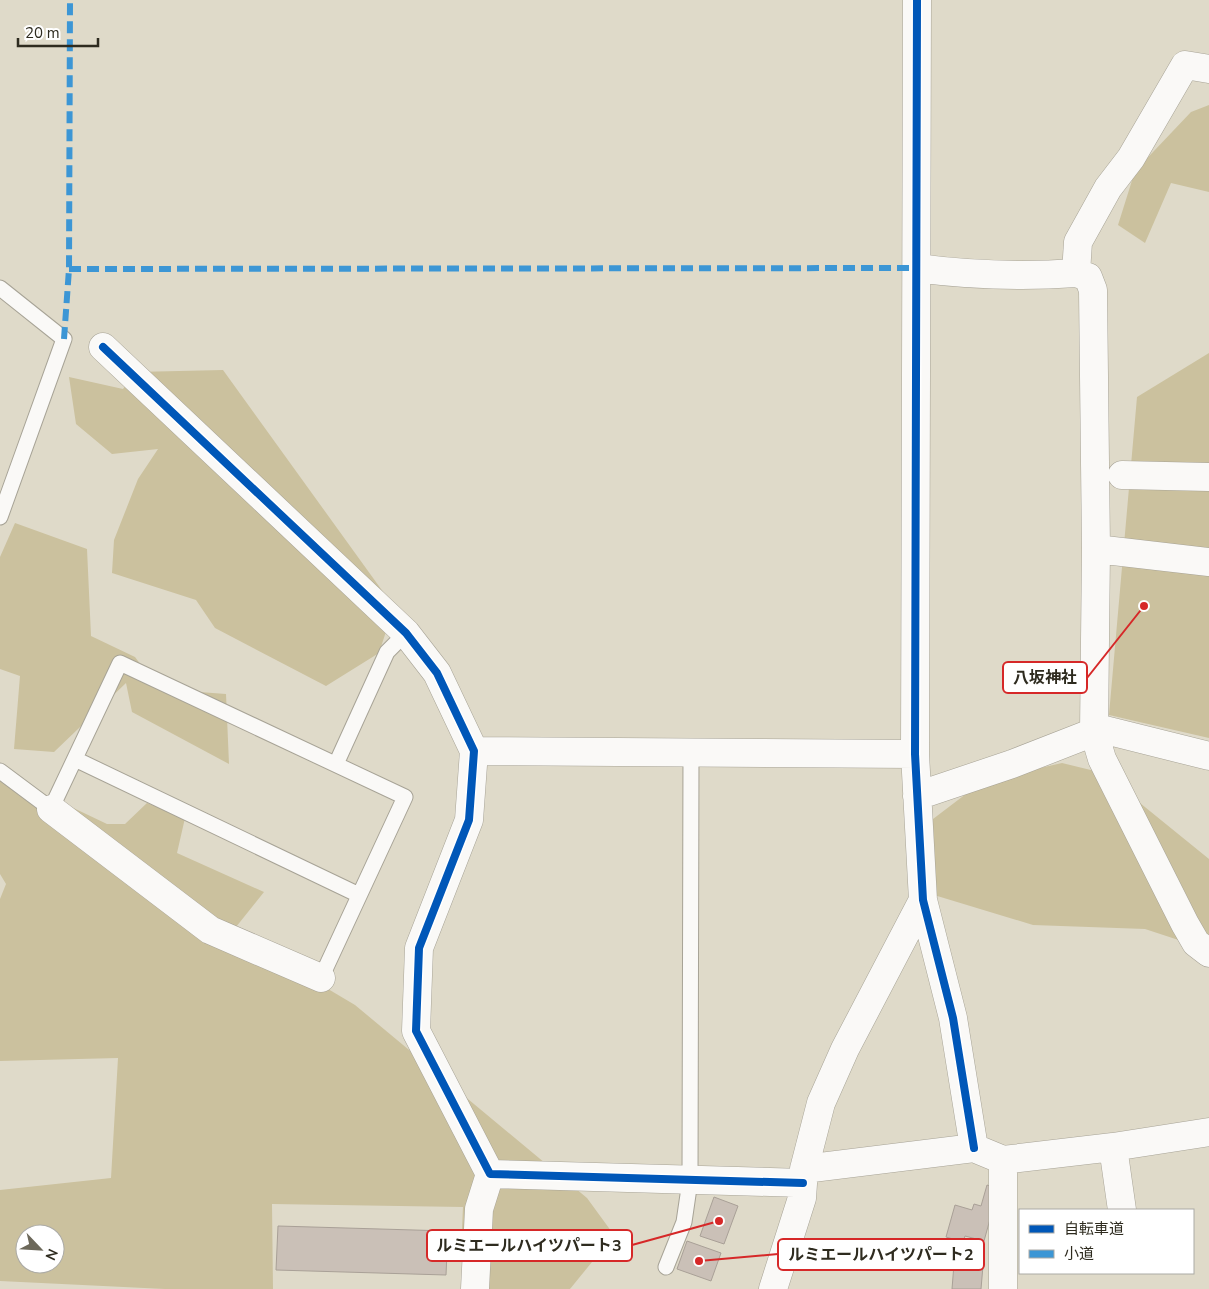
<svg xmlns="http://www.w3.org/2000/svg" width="1209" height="1289" viewBox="0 0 1209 1289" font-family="'Nunito Sans','Noto Sans JP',sans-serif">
<rect width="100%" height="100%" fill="#dfdac9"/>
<!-- forest -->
<path fill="#cbc19e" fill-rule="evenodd" d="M1209 105V192L1171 183 1145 243 1118 225 1135 171 1191 112Z
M1209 353V738L1109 715 1137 397Z
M223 370 394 607 379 653 326 686 215 628 196 600 112 573 114 540 138 479 158 449 112 454 76 424 69 377 123 389 135 372Z
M15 523 87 549 91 636 135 657 159 689 226 694 229 764 132 712 126 683 54 752 14 749 20 676 0 669V557Z
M1062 763 1103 773 1209 859V950L1145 929 1033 925 934 895 933 819 983 781Z
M0 773 107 824H125L147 803 185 818 177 853 264 892 232 932 355 1005 587 1198 614 1235 570 1289H484L486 1256 461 1251 463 1207 272 1204 273 1289H165L0 1281V1190L111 1178 118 1058 0 1061V899L6 884 0 874ZM25 1234H55V1264H25Z"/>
<!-- building -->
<path fill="#cac0b7" stroke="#a9a097" d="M1000 1183 984 1241 965 1236 963 1242 946 1237 955 1205 972 1210 974 1204 981 1206 987 1185 993 1187Z
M714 1197 738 1206 724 1244 700 1236Z
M278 1226 448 1231 446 1275 276 1270Z
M687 1241 721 1253 711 1281 677 1269Z
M955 1252 984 1254 981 1289H952Z"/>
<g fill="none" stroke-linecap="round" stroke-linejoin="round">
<defs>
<path id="service" d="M0 288 64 339 0 517
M75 759 359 895
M336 764 387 652 406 633
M0 771 51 809 120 663 405 797 321 978
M666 1267 684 1222 690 1181 691 752"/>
<path id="minor" d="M917 0 915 754 923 900 953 1018 974 1148
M916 268C970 275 1022 277 1076 273L1078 242 1108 188 1131 158 1185 65 1209 69
M103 347 406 633 437 673 474 751 469 820 419 948 416 1031 490 1174 803 1183
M1122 475 1209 477
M1096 549 1209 562
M474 751 915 754
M1209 756 1105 730 1094 732 1102 759 1185 924 1196 943 1209 953
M917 796 1012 764 1094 732 1096 549 1093 290 1088 277 1076 273
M51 809 210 930 321 978
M1113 1147 1122 1210
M1003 1160 1113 1147 1209 1132
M804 1169 974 1148 1003 1160V1289
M475 1289 479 1209 490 1174
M773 1289 802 1198 804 1169 821 1103 845 1049 923 900"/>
</defs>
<!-- service casing -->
<use href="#service" stroke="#a7a396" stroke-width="17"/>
<!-- minor casing -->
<use href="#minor" stroke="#a7a396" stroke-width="29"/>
<!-- service -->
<use href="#service" stroke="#faf9f7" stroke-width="15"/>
<!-- minor -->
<use href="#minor" stroke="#faf9f7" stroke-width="28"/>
<!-- quiet -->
<path stroke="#3c96d5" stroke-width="6" stroke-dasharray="12 6" stroke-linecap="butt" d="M69 269 916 268
M64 339 69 269 70 0"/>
<defs>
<path id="cycleway" d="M917 0 915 754 923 900 953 1018 974 1148
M103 347 406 633 437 673 474 751 469 820 419 948 416 1031 490 1174 803 1183"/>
</defs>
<!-- cycleway casing -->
<use href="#cycleway" stroke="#fff" stroke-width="11"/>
<!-- cycleway -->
<use href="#cycleway" stroke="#0057b8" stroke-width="8"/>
</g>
<!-- callouts -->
<path fill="none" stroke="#d62828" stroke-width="2" d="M1144 606L1087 678M719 1221L632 1245M699 1261L778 1254"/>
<g fill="#d62828" stroke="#fff" stroke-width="2">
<circle cx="1144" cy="606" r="5"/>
<circle cx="719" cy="1221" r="5"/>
<circle cx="699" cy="1261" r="5"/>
</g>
<g fill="#fff" stroke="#d62828" stroke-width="2">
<rect x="1003" y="662" width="84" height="31" rx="5"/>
<rect x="427" y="1230" width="205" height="31" rx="5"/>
<rect x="778" y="1239" width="206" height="31" rx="5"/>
</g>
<g font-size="16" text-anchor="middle" font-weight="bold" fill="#2e2b1f">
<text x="1045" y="683">八坂神社</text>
<text x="529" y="1251">ルミエールハイツパート3</text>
<text x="881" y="1260">ルミエールハイツパート2</text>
</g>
<!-- legend -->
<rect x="1019" y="1209" width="175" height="65" fill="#ffffff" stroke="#abaaa5"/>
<rect x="1029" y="1225" width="25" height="8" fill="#0057b8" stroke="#abaaa5"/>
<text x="1064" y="1234" font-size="15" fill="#2e2b1f">自転車道</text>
<rect x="1029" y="1250" width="25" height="8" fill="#3c96d5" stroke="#abaaa5"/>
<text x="1064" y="1259" font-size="15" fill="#2e2b1f">小道</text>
<!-- north arrow -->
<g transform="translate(40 1249) rotate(115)"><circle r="24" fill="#ffffff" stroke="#abaaa5"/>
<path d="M0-4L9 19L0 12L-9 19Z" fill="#6c685a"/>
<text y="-8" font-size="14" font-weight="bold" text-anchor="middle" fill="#2e2b1f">N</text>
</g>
<!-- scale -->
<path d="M18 38v8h80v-8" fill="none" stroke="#2e2b1f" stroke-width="2.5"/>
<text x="25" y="38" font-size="15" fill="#2e2b1f" stroke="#ffffff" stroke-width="4" paint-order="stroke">20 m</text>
</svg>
